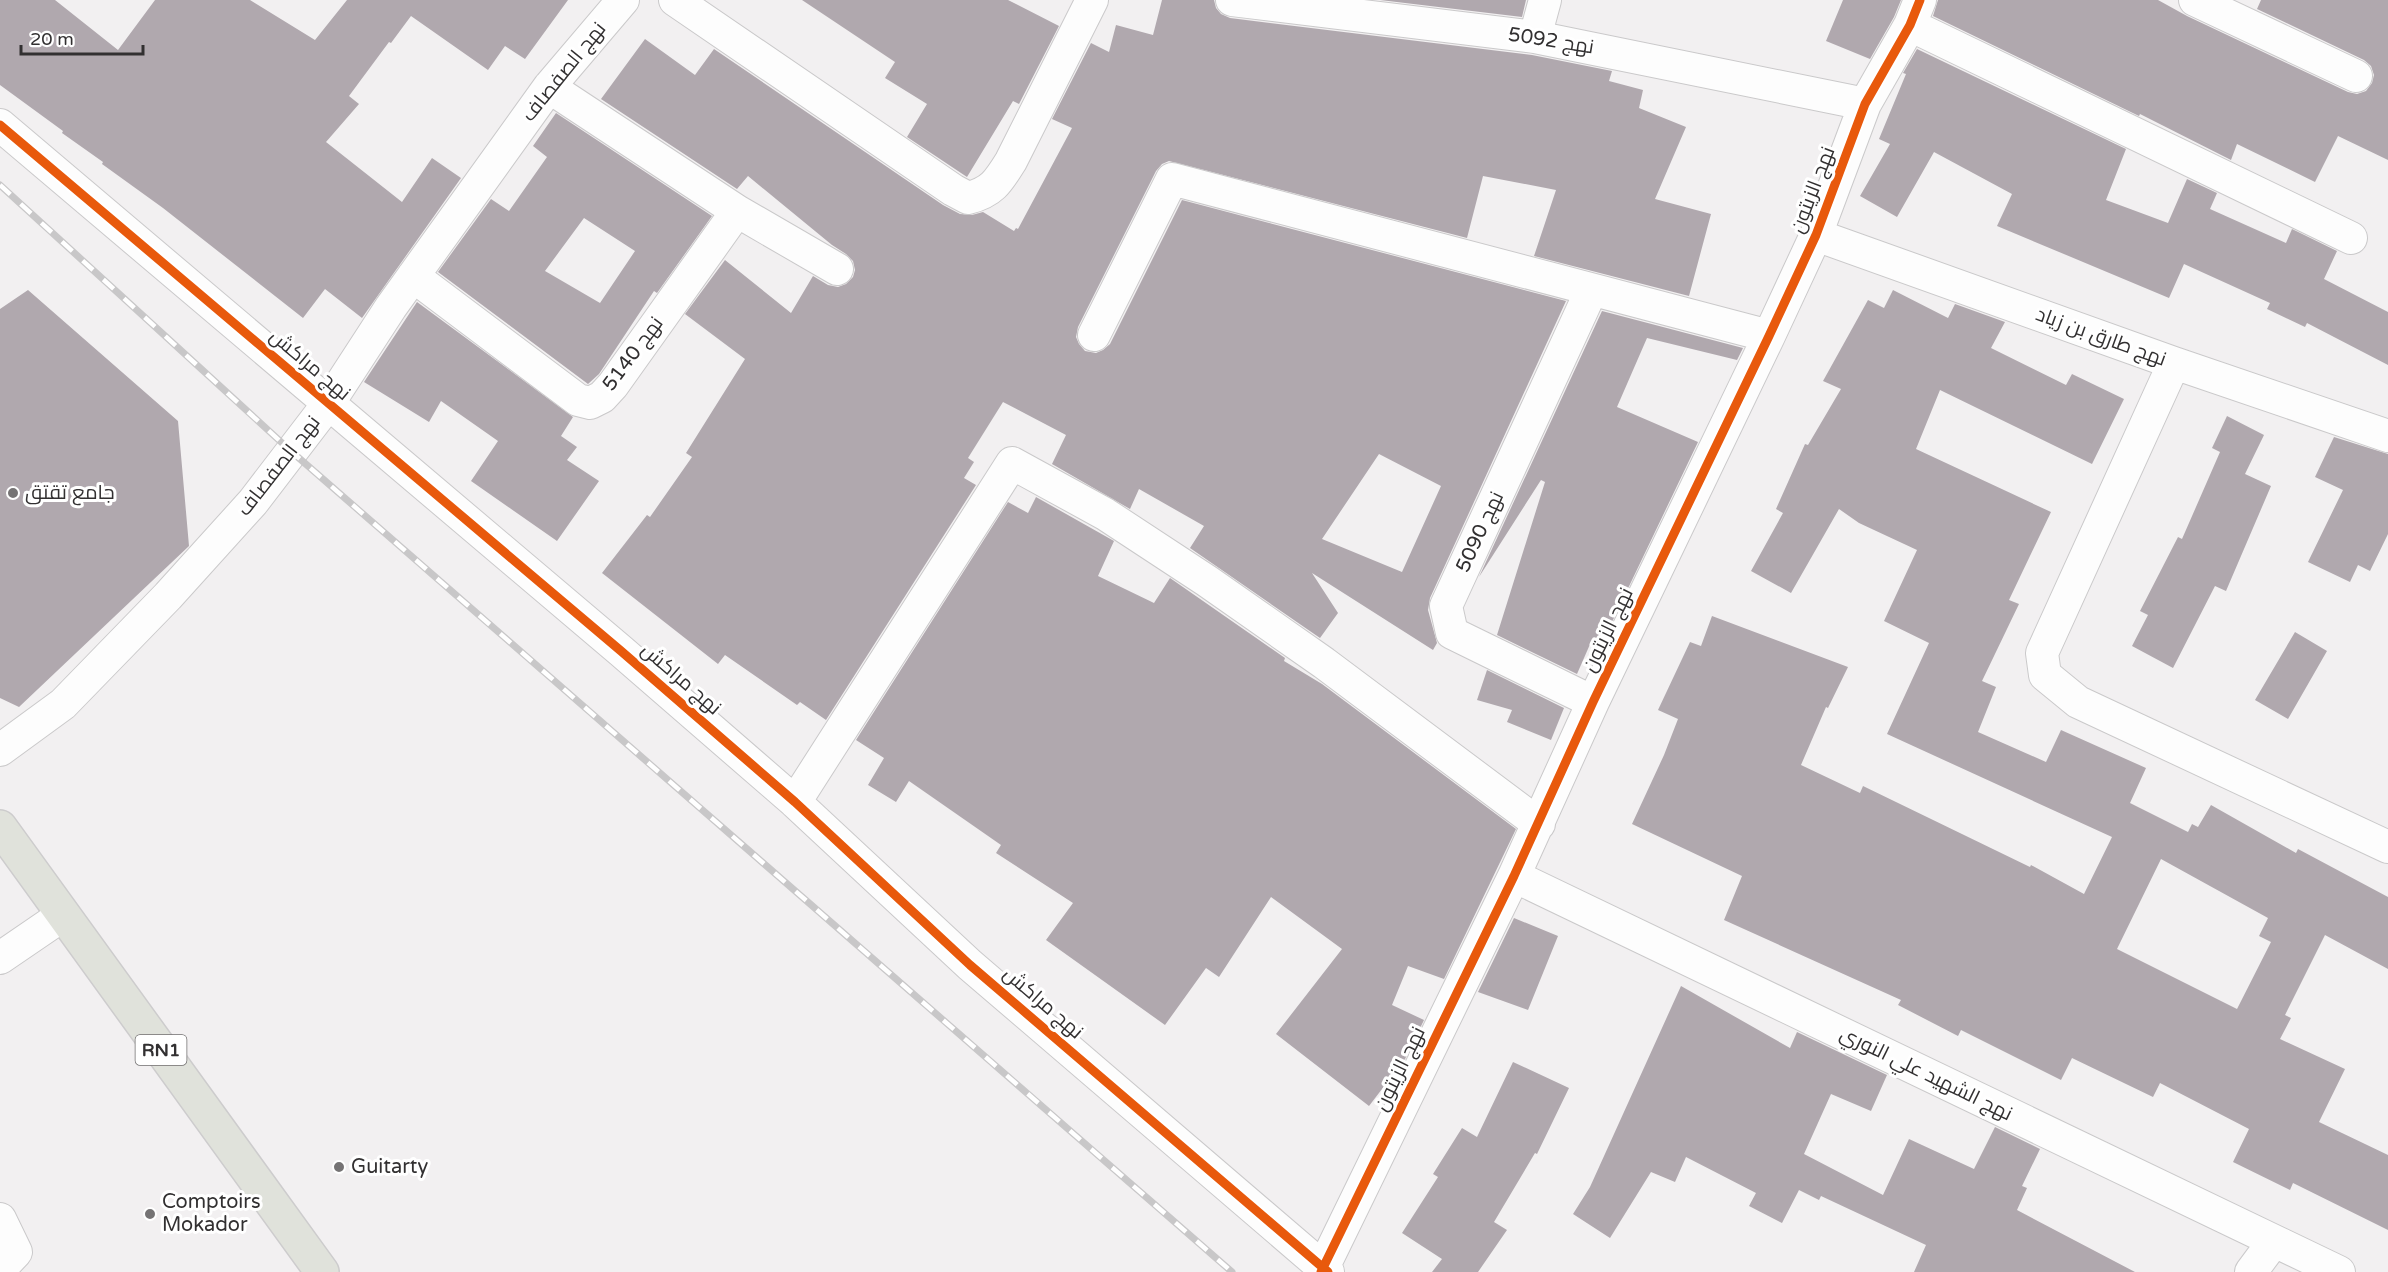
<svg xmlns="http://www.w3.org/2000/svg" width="2388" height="1272" viewBox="0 0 2388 1272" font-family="'Varela Round',Cairo,sans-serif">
<rect width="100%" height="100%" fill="#f2f0f1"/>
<!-- building -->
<path fill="#b0a8ae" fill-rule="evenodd" d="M0 0H55L118 50 155 0H250L315 40 347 0H568L525 59 505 46 488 70 411 16 391 43 389 42 349 96 359 104 326 142 402 202 432 158 461 178 362 318 325 289 303 318 163 208 102 164 103 162 62 133 63 131 0 85Z
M802 0H1008L1059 26 1019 104 1013 101 967 177 907 137 927 104 885 78 895 62Z
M1162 0H1214L1216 8 1221 14 1230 18 1532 55 1612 71 1609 81 1643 90 1639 108 1686 127 1655 199 1711 214 1689 296 1534 256 1556 190 1483 176 1467 238 1169 161 1162 164 1156 171 1078 327 1076 337 1079 344 1085 351 1096 353 1103 350 1110 344 1182 200 1566 301 1430 598 1428 610 1437 643 1433 650 1312 573 1338 613 1320 638 1190 548 1204 526 1139 489 1130 509 1052 464 1066 435 1003 402 968 458 974 462 964 478 976 485 826 720 800 702 797 705 725 655 718 664 602 573 647 515 650 517 692 457 686 453 745 359 685 314 725 260 791 313 813 276 828 285 838 287 846 284 853 277 855 270 853 261 846 254 832 245 748 176 737 189 601 99 645 39 695 75 714 49 943 205 960 214 972 215 983 212 1014 231 1016 228 1018 229 1072 128 1052 119 1091 43 1109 52 1116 25 1153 35ZM1379 454 1441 486 1402 572 1322 539Z
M1380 0H1526L1522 17Z
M1843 0H1901L1894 17 1870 59 1826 41Z
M1938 0H2158L2187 16 2348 92 2357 94 2366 91 2372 83 2374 75 2371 66 2364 60 2257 9 2261 0H2388V160L2338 136 2315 182 2237 144 2231 160 2140 114 2139 116 1933 16Z
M1917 49 2126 149 2106 200 2168 223 2187 179 2217 193 2210 209 2286 243 2292 229 2337 251 2324 279 2388 312V365L2307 323 2305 327 2267 309 2270 303 2184 264 2169 298 1997 226 2012 194 1934 152 1897 217 1860 196 1890 144 1879 139 1906 74 1903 73Z
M556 113 712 216 657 293 654 291 599 374 588 384 438 272 491 199 509 211 547 157 533 146ZM584 218 635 251 600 303 545 271Z
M28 290 178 421 189 546 19 707 0 698V309Z
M1893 290 1948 318 1955 304 2005 322 1991 348 2066 385 2072 374 2124 399 2092 464 1940 390 1916 449 2051 512 2009 600 2019 604 1982 681 1996 687 1978 732 2046 762 2061 730 2146 768 2130 803 2188 832 2192 824 2198 827 2211 805 2296 853 2298 849 2388 897V969L2325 935 2285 1015 2291 1018 2280 1039 2345 1069 2319 1122 2388 1155V1230L2293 1183 2290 1190 2233 1162 2249 1129 2160 1083 2153 1097 2072 1058 2061 1080 1961 1030 1958 1036 1898 1005 1901 1000 1724 920 1742 876 1632 824 1664 755 1678 719 1658 710 1690 642 1701 646 1712 616 1848 667 1828 708 1826 707 1801 765 1860 793 1863 786 2030 867 2031 865 2084 894 2112 837 1887 734 1929 643 1884 621 1917 550 1859 523 1839 509 1791 593 1751 571 1783 513 1776 509 1805 444 1808 445 1841 389 1823 381 1868 300 1884 308ZM2161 859 2268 918 2259 936 2271 942 2237 1009 2117 949Z
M417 302 573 417 561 436 577 447 567 460 599 481 557 541 471 481 498 441 441 401 429 422 364 382Z
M1602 311 1743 348 1737 360 1647 338 1617 407 1698 442 1600 647 1591 642 1577 674 1497 635 1545 482 1541 480 1479 577Z
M2227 416 2264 435 2245 474 2271 486 2226 591 2215 586 2173 668 2132 646 2148 615 2140 611 2178 537 2182 539 2220 452 2212 448Z
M2334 437 2388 454V534L2370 571 2358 565 2350 582 2308 562 2343 490 2315 477Z
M1036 497 1114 541 1098 576 1154 603 1170 578 1285 658 1284 661 1322 684 1516 829 1444 979 1408 966 1392 1005 1424 1020 1405 1059 1369 1106 1276 1034 1342 949 1271 897 1219 977 1206 968 1165 1025 1046 940 1073 903 996 853 1001 845 909 781 896 802 868 785 884 758 856 740 1008 502 1028 513Z
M2295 632 2327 651 2288 719 2255 700Z
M1487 670 1564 708 1551 740 1507 722 1512 710 1477 700Z
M1514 918 1558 936 1528 1010 1478 992Z
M1681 986 1790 1048 1797 1032 1887 1075 1871 1111 1831 1094 1804 1154 1883 1195 1909 1139 1974 1169 1995 1127 2040 1149 2022 1186 2027 1188 2017 1210 2135 1272H1914L1926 1245 1821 1196 1819 1200 1799 1190 1782 1223 1749 1206 1756 1193 1686 1157 1675 1182 1651 1172 1610 1238 1573 1214 1590 1187Z
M1513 1062 1569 1088 1537 1154 1535 1153 1494 1222 1507 1230 1478 1272H1432L1442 1259 1402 1233 1438 1177 1433 1174 1462 1128 1477 1137Z"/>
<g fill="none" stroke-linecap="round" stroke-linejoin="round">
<defs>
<path id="street" d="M675 0 953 190 968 198C992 192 998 182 1011 161L1092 0
M1232 0 1535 37 1865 104
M2195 0 2356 76
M1910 25 2351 238
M1535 37 1545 0
M549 87 737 211 837 269
M0 125 621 651 795 802 970 965 1328 1272
M1816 235 2174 363 2388 436
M413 276 578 400 590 403 602 397 613 385 737 211
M1591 291 1446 606 1452 633 1593 702
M1094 335 1172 179 1769 336
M2174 363 2042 653 2045 675 2078 702 2388 847
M0 750 63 704 168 596 253 502 328 404 391 307 549 87 623 0
M795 802 1012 463 1105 514 1207 581 1324 663 1539 824
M1514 876 2339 1272
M0 958 63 915
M0 1219 16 1252 0 1269
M1321 1272 1514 876 1593 702 1769 336 1816 235 1865 104 1910 25 1920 0
M2251 1272 2274 1241"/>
<path id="primary" d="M0 827 322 1272"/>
</defs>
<!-- street casing -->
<use href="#street" stroke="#cac9ca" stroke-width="34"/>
<!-- primary casing -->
<use href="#primary" stroke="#cdcccd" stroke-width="36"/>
<!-- street -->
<use href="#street" stroke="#fdfdfd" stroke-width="32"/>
<!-- primary -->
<use href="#primary" stroke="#e0e2db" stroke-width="33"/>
<defs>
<path id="rail" d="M0 185 292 452 1232 1272"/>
</defs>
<!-- rail casing -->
<use href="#rail" stroke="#c8c7c8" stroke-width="7"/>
<!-- rail -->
<use href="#rail" stroke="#fff" stroke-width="4.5" stroke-dasharray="14" stroke-linecap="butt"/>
<defs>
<path id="cycleway" d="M0 125 621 651 795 802 970 965 1328 1272
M1321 1272 1514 876 1593 702 1769 336 1816 235 1865 104 1910 25 1920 0"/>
</defs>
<!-- cycleway casing -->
<use href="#cycleway" stroke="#fff" stroke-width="13"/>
<!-- cycleway -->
<use href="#cycleway" stroke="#e8590c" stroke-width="9"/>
</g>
<!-- markers -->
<g fill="#757374" stroke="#fff" stroke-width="2">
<circle cx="13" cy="493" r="6"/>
<circle cx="339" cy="1167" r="6"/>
<circle cx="150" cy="1214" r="6"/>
</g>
<g text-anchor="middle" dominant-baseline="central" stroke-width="6" stroke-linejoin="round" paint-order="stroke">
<!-- shield labels -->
<rect fill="#fff" stroke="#706e6f" stroke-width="1.5" x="135.5" y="1035" width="51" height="30" rx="4.5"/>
<g font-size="18" font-weight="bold" fill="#323031">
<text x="161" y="1050">RN1</text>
</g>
<!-- street labels -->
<g font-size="20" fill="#323031" stroke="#fff">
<text transform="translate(1551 41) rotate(9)">نهج 5092</text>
<text transform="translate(564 72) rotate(-51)">نهج الصفصاف</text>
<text transform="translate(1813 190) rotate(-69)">نهج الزيتون</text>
<text transform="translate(2101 337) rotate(20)">نهج طارق بن زياد</text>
<text transform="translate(633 354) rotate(-53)">نهج 5140</text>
<text transform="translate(310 365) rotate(40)">نهج مراكش</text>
<text transform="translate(279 466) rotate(-52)">نهج الصفصاف</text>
<text transform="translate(1480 532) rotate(-65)">نهج 5090</text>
<text transform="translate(1608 630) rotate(-64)">نهج الزيتون</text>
<text transform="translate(681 679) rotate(41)">نهج مراكش</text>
<text transform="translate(1043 1003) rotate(41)">نهج مراكش</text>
<text transform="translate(1400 1069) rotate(-64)">نهج الزيتون</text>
<text transform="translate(1926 1074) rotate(26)">نهج الشهيد علي النوري</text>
</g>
<!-- poi labels -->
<g font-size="20" fill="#323031" stroke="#fff" text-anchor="start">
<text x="25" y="493">جامع تقتق</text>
<text x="351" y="1167">Guitarty</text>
<text x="162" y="1202">Comptoirs<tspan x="162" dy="23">Mokador</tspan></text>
</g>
</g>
<!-- scale -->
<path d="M21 45v9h122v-9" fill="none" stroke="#323031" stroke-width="3"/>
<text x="30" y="45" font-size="18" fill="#323031" stroke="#ffffff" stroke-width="4.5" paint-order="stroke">20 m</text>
</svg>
